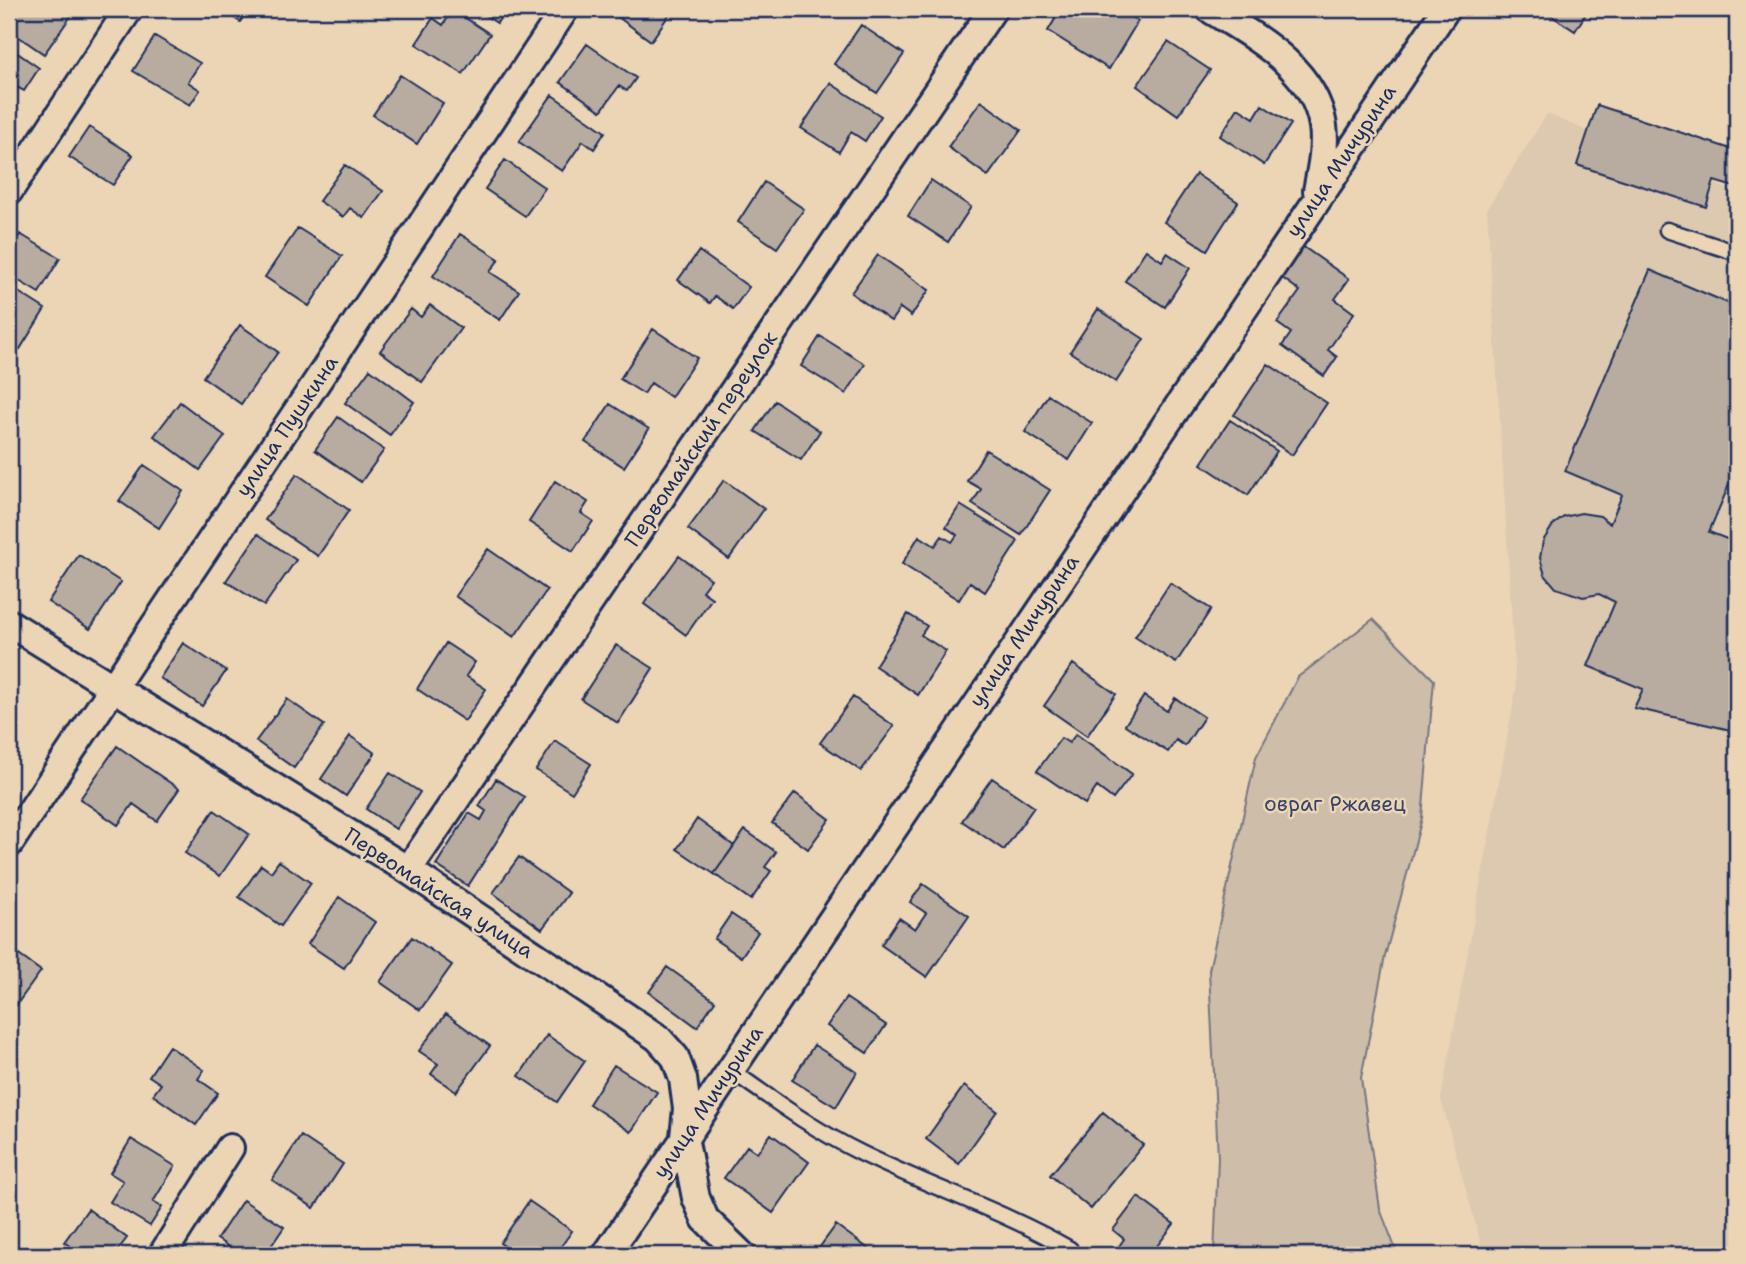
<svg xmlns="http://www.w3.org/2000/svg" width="1746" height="1264" viewBox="0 0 1746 1264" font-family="'Shantell Sans',sans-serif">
<rect width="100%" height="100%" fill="#ecd5b5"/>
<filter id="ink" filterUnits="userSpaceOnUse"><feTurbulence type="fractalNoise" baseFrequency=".0143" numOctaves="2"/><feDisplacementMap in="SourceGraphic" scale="14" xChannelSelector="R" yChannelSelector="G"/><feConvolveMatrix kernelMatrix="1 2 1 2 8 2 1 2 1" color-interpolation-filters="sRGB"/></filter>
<g filter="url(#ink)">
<!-- built -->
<path fill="#dcc9af" d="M1547 114 1737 193V1255H1484L1441 1099 1516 689 1487 209Z"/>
<!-- green -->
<path fill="#cebda8" stroke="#747683" stroke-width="2" d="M1373 619 1434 680 1422 818 1385 956 1361 1078 1380 1209 1398 1255H1214L1218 1158 1209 970 1256 757 1298 677Z"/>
<!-- building -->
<path fill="#b8aca0" stroke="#1b2f5e" stroke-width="2" d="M10 9H76L44 54 9 30Z
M220 9H249L240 22Z
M475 9H506L497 23Z
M607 9H673L651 41Z
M1061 9H1117L1138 21 1109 69 1048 31Z
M1541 9H1589L1575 31Z
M453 10 490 34 463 74 416 44 433 18 443 25Z
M861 25 904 54 877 93 834 64Z
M155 36 200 63 188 82 200 90 190 105 133 71Z
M1168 42 1210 70 1178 115 1137 86Z
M587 44 636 78 627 91 619 86 601 111 560 82Z
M9 47 39 68 24 91 9 83Z
M400 75 443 103 417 144 373 115Z
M830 83 881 116 865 141 851 132 839 152 801 128Z
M552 95 605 132 594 149 583 141 562 171 519 142Z
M981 101 1021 130 988 176 948 147Z
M1262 105 1291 124 1264 165 1220 136 1238 108 1254 118Z
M1597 105 1737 151V188L1714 181 1706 207 1577 165Z
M89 127 133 155 113 185 69 157Z
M505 160 545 188 525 216 485 189Z
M345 165 383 191 364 218 350 208 343 217 319 201Z
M1196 174 1238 202 1207 250 1164 222Z
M931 180 971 207 948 242 908 216Z
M764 182 804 209 777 248 738 222Z
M298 228 342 256 309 306 265 277Z
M20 234 60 258 39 293 9 275V252Z
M460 234 499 259 490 272 519 291 500 320 433 276Z
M1298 243 1349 279 1335 299 1354 313 1328 350 1337 357 1324 376 1282 346 1291 333 1277 323 1300 291 1277 274Z
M1146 250 1162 261 1167 253 1190 268 1165 307 1125 281Z
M699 251 749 287 733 309 715 296 710 303 678 280Z
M878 255 929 290 911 316 900 308 891 321 851 293Z
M1650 270 1737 307V466L1709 532 1737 543V714L1731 730 1634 708 1643 689 1588 666 1615 602 1599 594 1583 597 1556 588 1545 575 1540 558 1543 541 1553 525 1564 517 1581 513 1600 516 1610 524 1622 495 1565 471Z
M9 286 45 309 20 349 9 342Z
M430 305 461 328 422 382 380 351 411 309 421 317Z
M1098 309 1144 339 1116 382 1070 352Z
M240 325 278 352 241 404 203 377Z
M653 329 697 358 671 397 651 383 644 394 620 379Z
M820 336 865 364 846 394 801 366Z
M1268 364 1327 403 1292 455 1234 415Z
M370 369 414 402 390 435 345 403Z
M1048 395 1092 423 1069 460 1025 432Z
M775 401 820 431 801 460 755 431Z
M180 402 225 436 200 470 154 436Z
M610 404 649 429 624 467 585 442Z
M338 417 384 450 361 482 315 450Z
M1230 420 1277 451 1248 495 1201 464Z
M986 450 1050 490 1021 535 972 504 981 489 967 481Z
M144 465 183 491 159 528 119 501Z
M297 474 349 510 318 556 265 520Z
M724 480 764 509 729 559 688 529Z
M555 481 588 502 581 513 593 521 573 551 529 522Z
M960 505 1018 541 985 592 970 582 959 600 902 564 919 536 935 546 942 536 952 542 957 535 946 527Z
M258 534 296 560 264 606 226 581Z
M488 549 547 590 514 637 455 596Z
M79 555 121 582 90 629 48 602Z
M679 556 711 579 702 591 712 598 686 635 644 604Z
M1170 583 1211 609 1176 663 1135 637Z
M908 614 927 626 921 635 946 651 918 695 875 666Z
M183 643 226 671 202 706 160 678Z
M446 643 475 662 466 676 486 689 465 721 417 689Z
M616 645 653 668 618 723 581 699Z
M1073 664 1116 694 1087 736 1044 706Z
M1144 696 1167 711 1175 698 1204 717 1185 746 1176 740 1168 752 1125 725Z
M853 697 894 726 861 771 820 743Z
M287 699 324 725 294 768 256 741Z
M1076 734 1132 774 1113 799 1097 787 1085 804 1037 771 1061 738 1069 743Z
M350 736 375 753 346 796 321 779Z
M555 741 591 764 572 793 536 770Z
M117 746 179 789 157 821 133 804 118 825 80 799Z
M390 773 420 792 396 829 366 809Z
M992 778 1034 807 1004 850 962 821Z
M496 779 525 797 468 886 436 865 469 813 481 820 486 811 479 806Z
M795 793 830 819 808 849 772 823Z
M214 810 249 834 220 876 185 853Z
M697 819 734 846 714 874 677 849Z
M745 830 776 852 765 867 771 871 751 900 714 874Z
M519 857 569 893 542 929 493 893Z
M279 861 311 883 281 926 239 897 261 865 271 872Z
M923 884 969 916 927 977 881 945 899 918 915 929 926 913 910 902Z
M339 897 375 922 344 968 308 944Z
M731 914 758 932 741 957 714 939Z
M412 937 452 965 420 1010 380 982Z
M9 948 41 971 12 1011 9 1009Z
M667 967 715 1001 697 1027 649 992Z
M846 998 886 1025 867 1053 827 1026Z
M446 1014 490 1046 456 1092 431 1074 438 1064 419 1051Z
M547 1035 585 1061 557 1102 519 1076Z
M814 1045 857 1072 836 1107 792 1080Z
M169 1046 204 1070 198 1079 218 1093 196 1125 153 1095 161 1084 149 1076Z
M614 1065 657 1092 631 1132 589 1104Z
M964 1086 997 1111 959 1164 926 1139Z
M1103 1112 1143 1145 1091 1209 1050 1175Z
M771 1134 809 1162 773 1213 724 1178 747 1146 757 1153Z
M301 1136 343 1164 314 1208 272 1180Z
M131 1139 175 1166 153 1202 162 1207 150 1226 110 1202 123 1181 110 1173Z
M1138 1197 1174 1224 1150 1255H1126L1117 1249 1124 1239 1113 1230Z
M243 1200 284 1227 265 1255H241L217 1239Z
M529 1201 572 1231 555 1255H517L500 1243Z
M88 1209 127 1238 114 1255H82L64 1242Z
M836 1225 877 1255H814Z
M337 1249 347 1255H333Z"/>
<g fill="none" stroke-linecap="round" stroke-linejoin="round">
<defs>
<path id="service" d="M1667 230 1737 253
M729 1069C772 1099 814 1130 861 1153 930 1187 1003 1211 1070 1249"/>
<path id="minor" d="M1210 9C1255 37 1314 68 1323 126 1326 147 1321 170 1317 191
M9 191 129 9
M9 623 408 870 658 1038 675 1057 683 1079 687 1109 684 1137 696 1198 705 1219 742 1255
M9 844 565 9
M408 870 993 9
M162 1255 230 1148
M606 1255 1446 9"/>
</defs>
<!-- service casing -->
<use href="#service" stroke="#1b2f5e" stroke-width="19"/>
<!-- minor casing -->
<use href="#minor" stroke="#1b2f5e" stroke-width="32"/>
<!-- service -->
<use href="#service" stroke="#ecd5b5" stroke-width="14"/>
<!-- minor -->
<use href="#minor" stroke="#ecd5b5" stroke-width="26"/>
</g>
</g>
<g text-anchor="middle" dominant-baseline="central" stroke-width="5" stroke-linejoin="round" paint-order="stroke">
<!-- street labels -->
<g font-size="21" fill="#1b2f5e" stroke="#ecd5b5">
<text transform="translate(1341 161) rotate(-56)">улица Мичурина</text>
<text transform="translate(287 426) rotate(-56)">улица Пушкина</text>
<text transform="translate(701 439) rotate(-56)">Первомайский переулок</text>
<text transform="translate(1024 631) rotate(-56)">улица Мичурина</text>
<text transform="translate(439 893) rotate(33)">Первомайская улица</text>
<text transform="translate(708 1102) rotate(-56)">улица Мичурина</text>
</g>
<!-- park labels -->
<g font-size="21" fill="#364469" stroke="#ecd5b5">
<text x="1335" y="804">овраг Ржавец</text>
</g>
</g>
<!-- margin -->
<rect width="1746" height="1264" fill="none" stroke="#ecd5b5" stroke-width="35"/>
<rect x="18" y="18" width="1711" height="1229" fill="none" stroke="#1b2f5e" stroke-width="2.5" filter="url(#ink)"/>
</svg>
